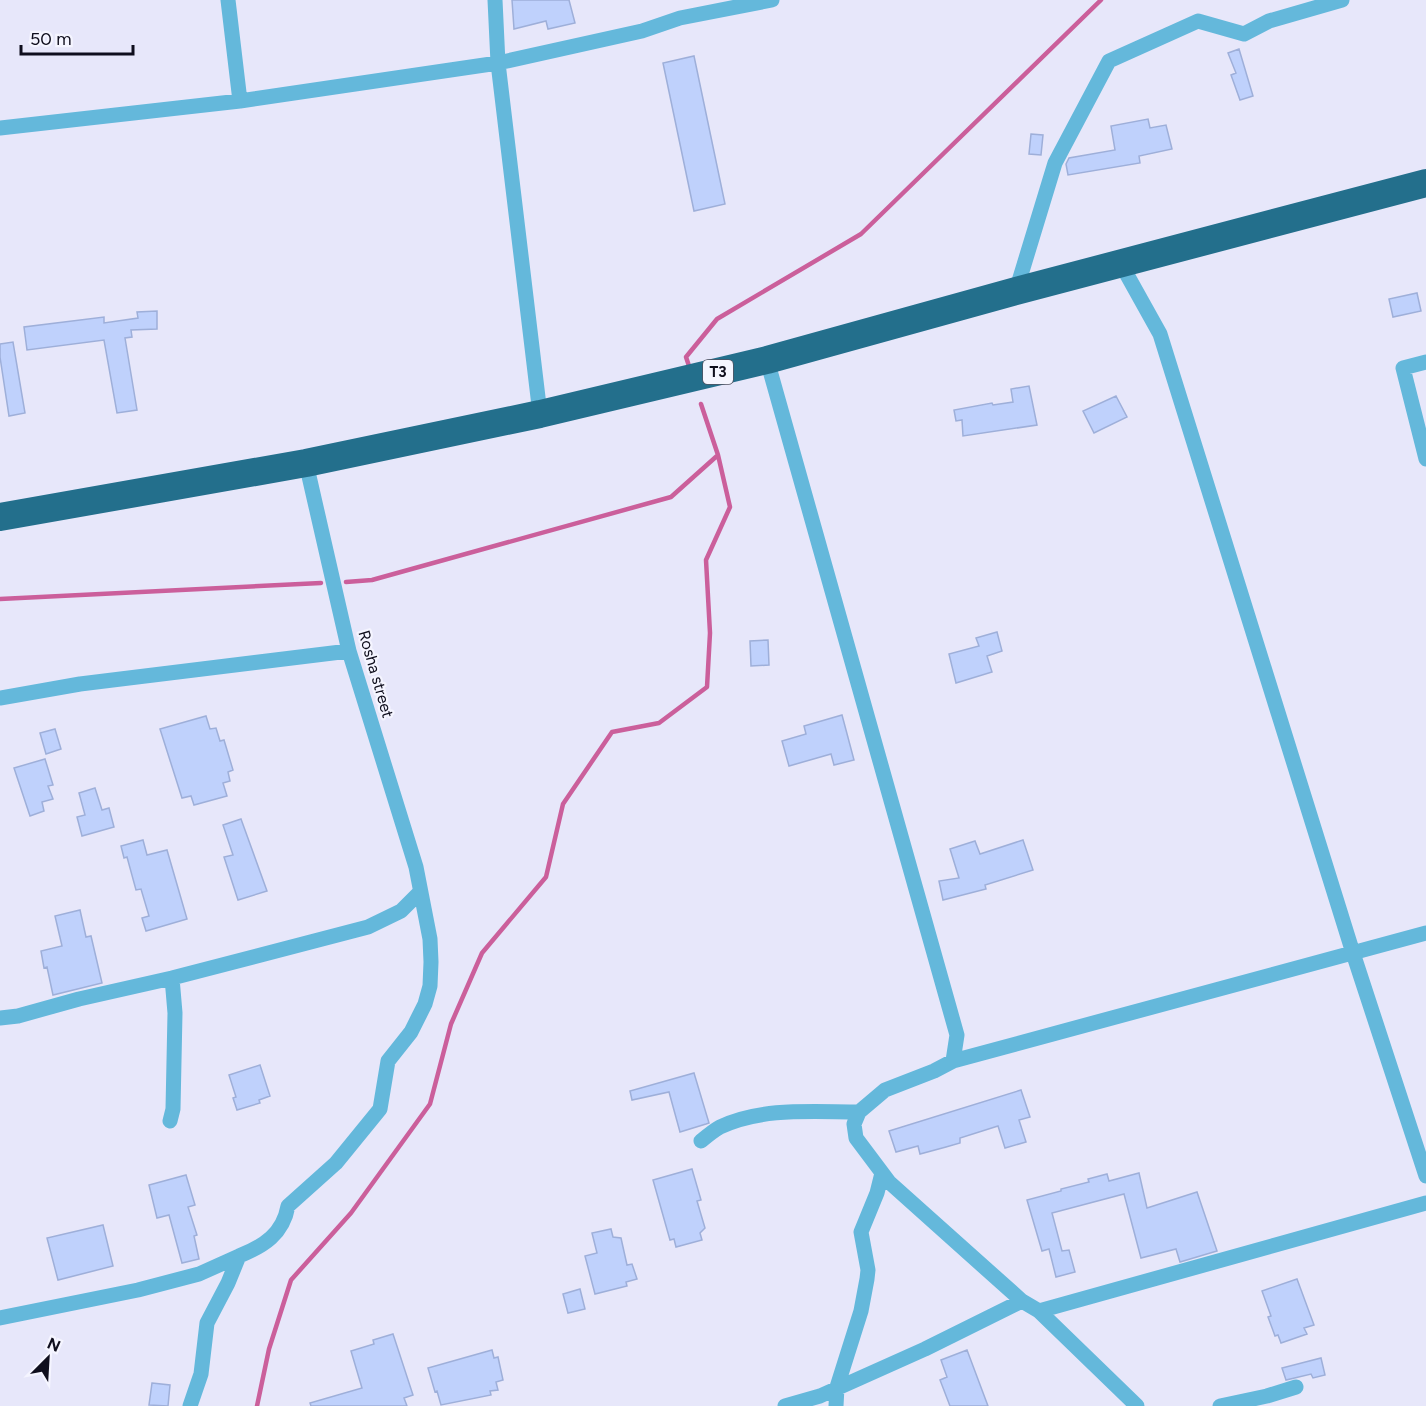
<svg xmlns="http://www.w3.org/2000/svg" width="1426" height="1406" viewBox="0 0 1426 1406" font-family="Figtree,sans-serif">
<rect width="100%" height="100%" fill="#e7e7fa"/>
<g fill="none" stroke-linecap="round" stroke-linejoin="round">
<!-- stream -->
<path stroke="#cb5f9b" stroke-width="4.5" d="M689 366 686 357 717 319 861 234 1101 0
M346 582 372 580 671 497 718 455 701 404
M0 599 321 583
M257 1406 269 1349 291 1280 351 1213 430 1104 451 1024 482 953 546 877 563 804 612 732 659 723 707 687 710 633 706 560 730 507 718 455"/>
</g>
<!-- building -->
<path fill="#bfd1fc" stroke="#9eafd9" stroke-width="1.5" d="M512 0H569L575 23 548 29 546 21 514 29Z
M1239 49 1253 96 1240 100 1231 75 1236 73 1228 53Z
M694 56 725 204 694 211 663 63Z
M1148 119 1150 128 1166 125 1172 149 1139 156 1140 163 1068 175 1066 164 1069 158 1115 150 1111 126Z
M1031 134 1043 135 1041 155 1029 154Z
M1417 293 1421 311 1393 317 1389 299Z
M157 311V329L131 330 132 337 125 338 137 410 117 413 104 340 27 350 24 327 104 317V323L138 318 137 312Z
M13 342 25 413 9 416 0 357V344Z
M1029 386 1037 425 963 436 962 420 956 421 954 410 992 403 993 405 1013 402 1011 389Z
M1116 396 1127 417 1094 433 1083 411Z
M997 632 1002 651 987 656 992 672 956 683 949 654 979 646 976 638Z
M768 640 769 665 751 666 750 641Z
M842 715 854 760 834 765 831 754 789 766 782 741 806 734 804 726Z
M206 716 210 729 216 728 220 741 224 740 233 770 228 772 230 781 223 783 227 796 194 805 191 796 182 798 160 729Z
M55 729 61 749 46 754 40 733Z
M45 759 53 785 48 786 53 799 42 802 44 811 30 816 14 768Z
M95 788 102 810 109 808 114 827 82 836 77 817 85 815 79 793Z
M241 819 267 891 238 900 224 857 233 855 223 825Z
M143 840 147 855 167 850 187 919 146 931 142 918 149 916 141 889 136 890 127 857 124 858 121 846Z
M1023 840 1033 870 985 885 986 889 943 900 939 881 959 878 950 849 975 841 980 854Z
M80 910 86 937 91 936 102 983 53 995 47 967 44 968 41 951 62 946 55 916Z
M260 1065 270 1096 259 1100 260 1103 237 1110 233 1098 236 1097 229 1075Z
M694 1073 709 1123 706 1124 680 1132 669 1092 632 1100 630 1091Z
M1021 1090 1030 1117 1019 1120 1026 1142 1005 1148 998 1126 960 1138V1143L946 1147 920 1154 918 1146 896 1152 889 1131Z
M692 1169 701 1200 697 1201 705 1228 700 1233 702 1240 676 1247 674 1239 670 1240 653 1180Z
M1139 1173 1147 1208 1197 1192 1217 1251 1180 1262 1176 1249 1141 1258 1124 1194 1052 1213 1062 1251 1069 1250 1075 1272 1056 1277 1049 1249 1042 1251 1027 1200 1061 1191V1189L1089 1182 1088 1179 1107 1174 1109 1181Z
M186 1175 195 1205 188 1207 197 1235 194 1236 199 1259 182 1263 169 1215 157 1218 149 1185Z
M103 1225 113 1266 58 1280 47 1238Z
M611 1229 613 1237 621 1238 627 1265 632 1264 637 1279 626 1282 627 1286 595 1294 585 1256 597 1253 592 1233Z
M1297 1279 1314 1325 1304 1328 1307 1334 1281 1343 1278 1335 1275 1336 1268 1317 1271 1316 1262 1291Z
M580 1289 585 1309 568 1313 563 1294Z
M393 1334 413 1395 404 1398 407 1406H311L310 1403 362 1388 351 1351 374 1344 373 1340Z
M492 1350 494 1358 498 1357 503 1380 496 1382 498 1390 490 1391 491 1395 441 1405 437 1391 435 1392 428 1368Z
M967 1350 988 1406H950L940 1380 947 1377 941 1360Z
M1321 1358 1325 1375 1313 1378 1311 1374 1286 1380 1282 1368Z
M152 1383 170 1385 168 1406 149 1405Z"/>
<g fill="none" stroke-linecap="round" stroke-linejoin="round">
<!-- street -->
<path stroke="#64b8db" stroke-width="15" d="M228 0 240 101
M495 0 498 63 540 414
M0 128 240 101 498 63 642 31 680 18 772 0
M1121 264 1160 334 1353 953 1426 1176
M1016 291 1055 163 1109 61 1198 21 1244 34 1269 21 1342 0
M767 360 957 1035 953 1061 934 1071 885 1090 859 1112 854 1124 856 1138 889 1182 1022 1301 1039 1311 1137 1406
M1426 362 1403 368 1426 459
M0 698 80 684 349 651
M0 1018 18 1016 79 999 172 978 368 927 401 911 419 893
M953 1061 1426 933
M170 1121 173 1109 175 1013 172 978
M701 1141C707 1136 713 1131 720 1127 762 1107 813 1112 859 1112
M1039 1311 1426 1203
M0 1318 138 1290 199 1274 239 1256
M190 1406 201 1374 207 1323 228 1283 239 1256C264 1246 283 1234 288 1206L336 1163 380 1109 388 1061 411 1032 425 1004 430 986 431 962 430 939 416 867 349 651 306 463
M785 1406 820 1396 925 1349 1022 1301
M836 1406 837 1387 861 1311 867 1279 868 1270 861 1232 877 1193 882 1173
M1220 1406 1267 1396 1296 1387"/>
<!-- highway -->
<path stroke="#236f8c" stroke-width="28" d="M0 517 306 463 540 414 767 360 1016 291 1426 183"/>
</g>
<g text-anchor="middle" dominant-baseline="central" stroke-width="4.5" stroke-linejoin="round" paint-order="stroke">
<!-- shield labels -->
<rect fill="#f5f5ff" stroke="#545361" stroke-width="1.5" x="703" y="360" width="30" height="24" rx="4.5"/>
<g font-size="15" font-weight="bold" fill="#0f0e1d">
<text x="718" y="372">T3</text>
</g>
<!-- street labels -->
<g font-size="16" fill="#0f0e1d" stroke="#f5f5ff">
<text transform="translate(376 674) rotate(74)">Rosha street</text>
</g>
</g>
<!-- north arrow -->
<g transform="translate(48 1358) rotate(24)" stroke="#f5f5ff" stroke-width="4.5" paint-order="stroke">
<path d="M0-4.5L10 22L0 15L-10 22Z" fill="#0f0e1d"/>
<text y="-9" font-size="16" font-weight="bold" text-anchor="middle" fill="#0f0e1d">N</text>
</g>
<!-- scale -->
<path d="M21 45v9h112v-9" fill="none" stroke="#0f0e1d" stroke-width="3"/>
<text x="30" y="45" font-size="18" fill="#0f0e1d" stroke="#f5f5ff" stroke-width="4.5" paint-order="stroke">50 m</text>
</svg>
